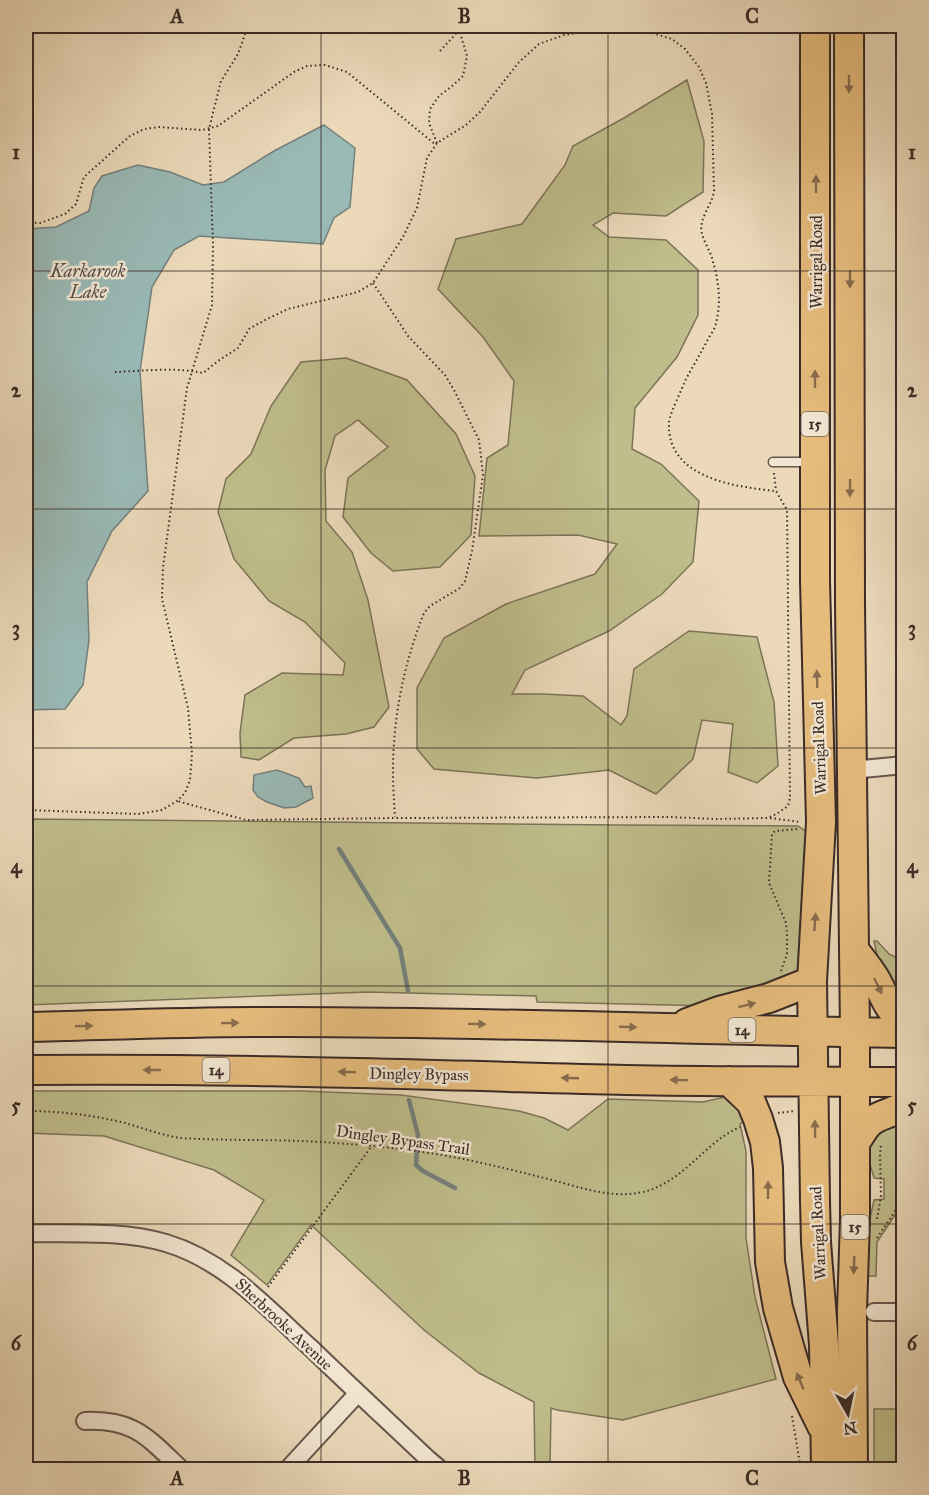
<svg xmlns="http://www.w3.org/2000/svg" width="929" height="1495" viewBox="0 0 929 1495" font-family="'IM FELL Great Primer',serif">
<rect width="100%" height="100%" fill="#ebd9ba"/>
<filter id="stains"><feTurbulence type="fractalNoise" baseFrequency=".00333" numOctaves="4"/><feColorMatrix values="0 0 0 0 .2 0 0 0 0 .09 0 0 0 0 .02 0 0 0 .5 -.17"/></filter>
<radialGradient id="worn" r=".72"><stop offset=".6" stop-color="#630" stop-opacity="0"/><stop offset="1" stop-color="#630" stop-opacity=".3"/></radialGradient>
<!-- green -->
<path fill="#bfbd8b" stroke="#7c7458" stroke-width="1.5" d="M687 80 704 141 703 192 666 216 613 213 593 225 609 237 666 240 698 270V315L677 357 635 408 632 449 661 464 699 501 693 562 662 594 609 631 525 670 512 694H543L583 696 621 725 627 716 634 669 689 631 757 637 774 702 778 766 757 783 728 772 733 724 702 720 693 759 656 794 609 770 537 778 434 769 417 749V688L444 638 506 604 595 574 617 544 578 535 479 536 487 458 508 445 514 381 483 337 438 289 456 239 522 224 565 165 573 146 624 118Z
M346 358 407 380 456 434 475 476 471 535 440 567 393 571 371 553 343 517 348 478 388 447 358 420 335 436 325 470 326 521 352 552 368 600 389 707 374 727 346 734 294 738 259 760 241 757 240 733 245 695 282 673 343 675 345 663 305 622 269 601 234 559 218 512 226 479 251 454 271 406 301 362Z
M26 819 619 825 798 826 807 832 798 960 802 959V965L796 977 714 1006 537 1002 536 996 368 992 26 1005Z
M874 941H877L889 954 895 957 897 954 903 955V1005L880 968Z
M26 1091H301L401 1095 519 1111 544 1118 568 1130 608 1099 703 1102 725 1097 734 1101 751 1118 740 1124 746 1151V1238L755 1297 776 1379 623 1420 557 1410 551 1408 550 1469H535L534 1402 479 1373 424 1330 311 1225 267 1285 231 1255 264 1200 214 1170 104 1136 26 1133Z
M903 1117V1203L877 1242 876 1276H864L867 1232 874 1200 884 1199V1179L874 1178 868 1157 870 1135Z
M874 1409H903V1469H874Z"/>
<!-- water -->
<path fill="#99b9b5" stroke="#73807c" stroke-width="1.5" d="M324 125 355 148 350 207 334 218 323 244 199 236 174 250 152 287 140 371 148 491 112 531 87 582 89 640 83 685 65 709 26 710V229L56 227 89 211 94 188 102 176 138 165 170 172 203 185 224 182 274 151Z
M277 770 299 778 305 787 311 786 313 798 296 807 284 808 267 802 258 797 253 790 254 775Z"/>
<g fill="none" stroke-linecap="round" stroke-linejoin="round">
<!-- stream -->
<path stroke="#73807c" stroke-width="4.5" d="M339 849 400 948 408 991
M409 1100 418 1135 416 1165 423 1171 455 1188"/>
<defs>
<path id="service" d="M773 462H811"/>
<path id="minor" d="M852 770 904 765
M26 1233C72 1234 121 1230 166 1243 226 1261 267 1308 312 1349 350 1386 389 1422 428 1459L441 1470
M874 1312H904
M85 1421C135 1419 148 1438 182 1470
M287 1470 358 1393"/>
<path id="trunk" d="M815 26V581L821 822 812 981 815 1201 816 1242 824 1345 826 1470
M849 26 850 603 855 1033V1220L852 1311 853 1470
M854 950C862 960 871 971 877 982 887 1001 886 1006 904 1022
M687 1023 719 1011 769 998 812 981
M26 1027C113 1025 201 1021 288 1022 493 1022 698 1030 904 1033
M26 1070C226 1068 427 1075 627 1080 719 1082 811 1081 904 1082
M729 1081 751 1102 758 1119 765 1142 768 1168 770 1262 778 1308 798 1377 822 1426
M855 1143C860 1136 865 1125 873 1120 882 1114 894 1112 904 1106"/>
</defs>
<!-- service casing -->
<use href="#service" stroke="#66564b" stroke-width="11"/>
<!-- minor casing -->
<use href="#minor" stroke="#66564b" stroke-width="20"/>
<!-- trunk casing -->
<use href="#trunk" stroke="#3a2b26" stroke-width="32"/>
<!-- path -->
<path stroke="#3a2b26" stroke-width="2" stroke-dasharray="1.5 3" stroke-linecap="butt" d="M437 143 429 123 430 109 439 96 451 87 463 76 467 56 458 26
M26 222 40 223 65 214 76 204 84 177 130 136 144 129 159 127 202 130 218 126 294 72 307 66 325 65 347 72 436 145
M373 283 408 336 445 375 454 390 479 440 483 475 472 551 465 581 460 588 430 606 424 613C404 663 393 717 393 771 393 786 394 801 395 817
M115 372C143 371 176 367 203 373L218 361 238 348 249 329 265 320 288 309 358 292 373 283 403 237 417 208 427 158 437 143 466 125 480 112 519 62 539 44 564 35 602 29 642 30 672 39 685 49 699 67 706 83 712 114 714 191C712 206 698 218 702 234 704 241 708 248 711 255 718 277 722 300 716 323 715 329 711 334 708 339 701 353 693 366 686 379 682 389 670 413 669 422 666 478 735 487 776 491L787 510 790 798 788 806 778 813 768 818 716 819 671 817 395 818 246 820 177 801
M774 473 776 491
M26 810 138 814 162 810 177 801 185 793 190 780 192 754 188 708 162 599 163 568 187 388 212 305 213 246 209 129 221 81 238 54 248 26
M770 818 800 822
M781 971 787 954V935L786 923 769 883 772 834 775 831 798 829
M26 1111C59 1111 92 1115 125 1123 143 1128 161 1135 180 1138 227 1141 274 1139 321 1142 349 1144 378 1146 407 1150 451 1155 497 1166 540 1177 576 1185 610 1201 647 1191 686 1179 704 1143 740 1127
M778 1113 794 1111
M877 1219 881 1196 880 1154 881 1144
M877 1238 904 1198
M268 1287 371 1147
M792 1416 801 1470"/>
<!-- service -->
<use href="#service" stroke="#f2e6d2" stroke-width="8"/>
<!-- minor -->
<use href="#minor" stroke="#f2e6d2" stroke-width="16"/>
<!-- trunk -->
<use href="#trunk" stroke="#e6bc7d" stroke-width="28"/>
<!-- path-bridge -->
<path stroke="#3a2b26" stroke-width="2" stroke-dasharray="1.5 3" stroke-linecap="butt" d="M440 51 463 26"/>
</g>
<!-- one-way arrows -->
<defs><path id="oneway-solid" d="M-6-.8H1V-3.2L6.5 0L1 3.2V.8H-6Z" transform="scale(1.5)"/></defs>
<g fill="#876c4d">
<use href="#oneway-solid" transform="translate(849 84) rotate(90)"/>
<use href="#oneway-solid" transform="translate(816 184) rotate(-90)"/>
<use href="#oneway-solid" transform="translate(850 279) rotate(90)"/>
<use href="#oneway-solid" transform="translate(815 379) rotate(-90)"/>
<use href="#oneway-solid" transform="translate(850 488) rotate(91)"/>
<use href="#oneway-solid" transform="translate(817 679) rotate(-92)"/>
<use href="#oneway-solid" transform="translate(815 922) rotate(-86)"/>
<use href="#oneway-solid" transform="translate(878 986) rotate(64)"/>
<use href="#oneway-solid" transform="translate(747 1005) rotate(-14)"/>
<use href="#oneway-solid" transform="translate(230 1023) rotate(-1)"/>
<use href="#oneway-solid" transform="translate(477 1024) rotate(1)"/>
<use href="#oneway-solid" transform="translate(84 1026) rotate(-1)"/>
<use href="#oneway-solid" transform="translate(628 1027) rotate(2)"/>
<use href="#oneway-solid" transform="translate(152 1070) rotate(180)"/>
<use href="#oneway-solid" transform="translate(347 1072) rotate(-179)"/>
<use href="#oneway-solid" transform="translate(570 1078) rotate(-178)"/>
<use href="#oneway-solid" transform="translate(679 1080) rotate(-179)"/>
<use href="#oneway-solid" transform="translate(815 1129) rotate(-91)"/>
<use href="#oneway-solid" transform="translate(768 1190) rotate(-90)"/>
<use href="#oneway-solid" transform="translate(854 1265) rotate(92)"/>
<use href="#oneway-solid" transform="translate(800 1381) rotate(-113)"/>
</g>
<!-- grid -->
<path fill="none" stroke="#3a2b26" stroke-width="1.5" stroke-opacity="0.55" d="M321 26V1470M608 26V1470M26 271H904M26 509H904M26 748H904M26 986H904M26 1224H904"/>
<g text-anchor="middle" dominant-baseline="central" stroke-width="5" stroke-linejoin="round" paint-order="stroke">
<!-- shield labels -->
<g fill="#f2e6d2" stroke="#71635a" stroke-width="1.5">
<rect x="801.5" y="412" width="27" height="24" rx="4.5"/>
<rect x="728.5" y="1018" width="27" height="24" rx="4.5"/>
<rect x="202.5" y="1058" width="27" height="24" rx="4.5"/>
<rect x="841.5" y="1215" width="27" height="24" rx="4.5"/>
</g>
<g font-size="15" font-weight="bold" fill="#3a2b26">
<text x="815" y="424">15</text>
<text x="742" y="1030">14</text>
<text x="216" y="1070">14</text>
<text x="855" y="1227">15</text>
</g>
<!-- street labels -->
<g font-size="16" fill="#3a2b26" stroke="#f2e6d2">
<text transform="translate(816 262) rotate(-90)">Warrigal Road</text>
<text transform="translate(819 748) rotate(-92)">Warrigal Road</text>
<text transform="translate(419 1074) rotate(1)">Dingley Bypass</text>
<text transform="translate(403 1140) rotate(8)">Dingley Bypass Trail</text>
<text transform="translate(818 1233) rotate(-93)">Warrigal Road</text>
<text transform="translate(284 1324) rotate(43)">Sherbrooke Avenue</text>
</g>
<!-- water labels -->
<g font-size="18" font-style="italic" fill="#524e4a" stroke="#f2e6d2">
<text x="88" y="271">Karkarook<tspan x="88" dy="21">Lake</tspan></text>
</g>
</g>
<!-- margin -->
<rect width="929" height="1495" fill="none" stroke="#ebd9ba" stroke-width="66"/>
<!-- north arrow -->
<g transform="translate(848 1414) rotate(171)" stroke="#f2e6d2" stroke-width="4.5" paint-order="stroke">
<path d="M0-4.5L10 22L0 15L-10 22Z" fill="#3a2b26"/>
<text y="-9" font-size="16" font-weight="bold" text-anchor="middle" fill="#3a2b26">N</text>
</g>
<rect x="33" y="33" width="863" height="1429" fill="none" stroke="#3a2b26" stroke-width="2"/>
<g font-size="20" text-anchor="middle" font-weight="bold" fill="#3a2b26">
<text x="177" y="23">A</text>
<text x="464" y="23">B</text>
<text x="752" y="23">C</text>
<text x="16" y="159">1</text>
<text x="912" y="159">1</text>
<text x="16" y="397">2</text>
<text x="912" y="397">2</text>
<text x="16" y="635">3</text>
<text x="912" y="635">3</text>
<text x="16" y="873">4</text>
<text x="912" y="873">4</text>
<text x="16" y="1112">5</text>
<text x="912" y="1112">5</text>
<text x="16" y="1350">6</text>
<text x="912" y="1350">6</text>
<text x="177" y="1485">A</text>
<text x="464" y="1485">B</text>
<text x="752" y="1485">C</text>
</g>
<rect width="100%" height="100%" filter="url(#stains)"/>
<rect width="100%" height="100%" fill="url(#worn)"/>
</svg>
